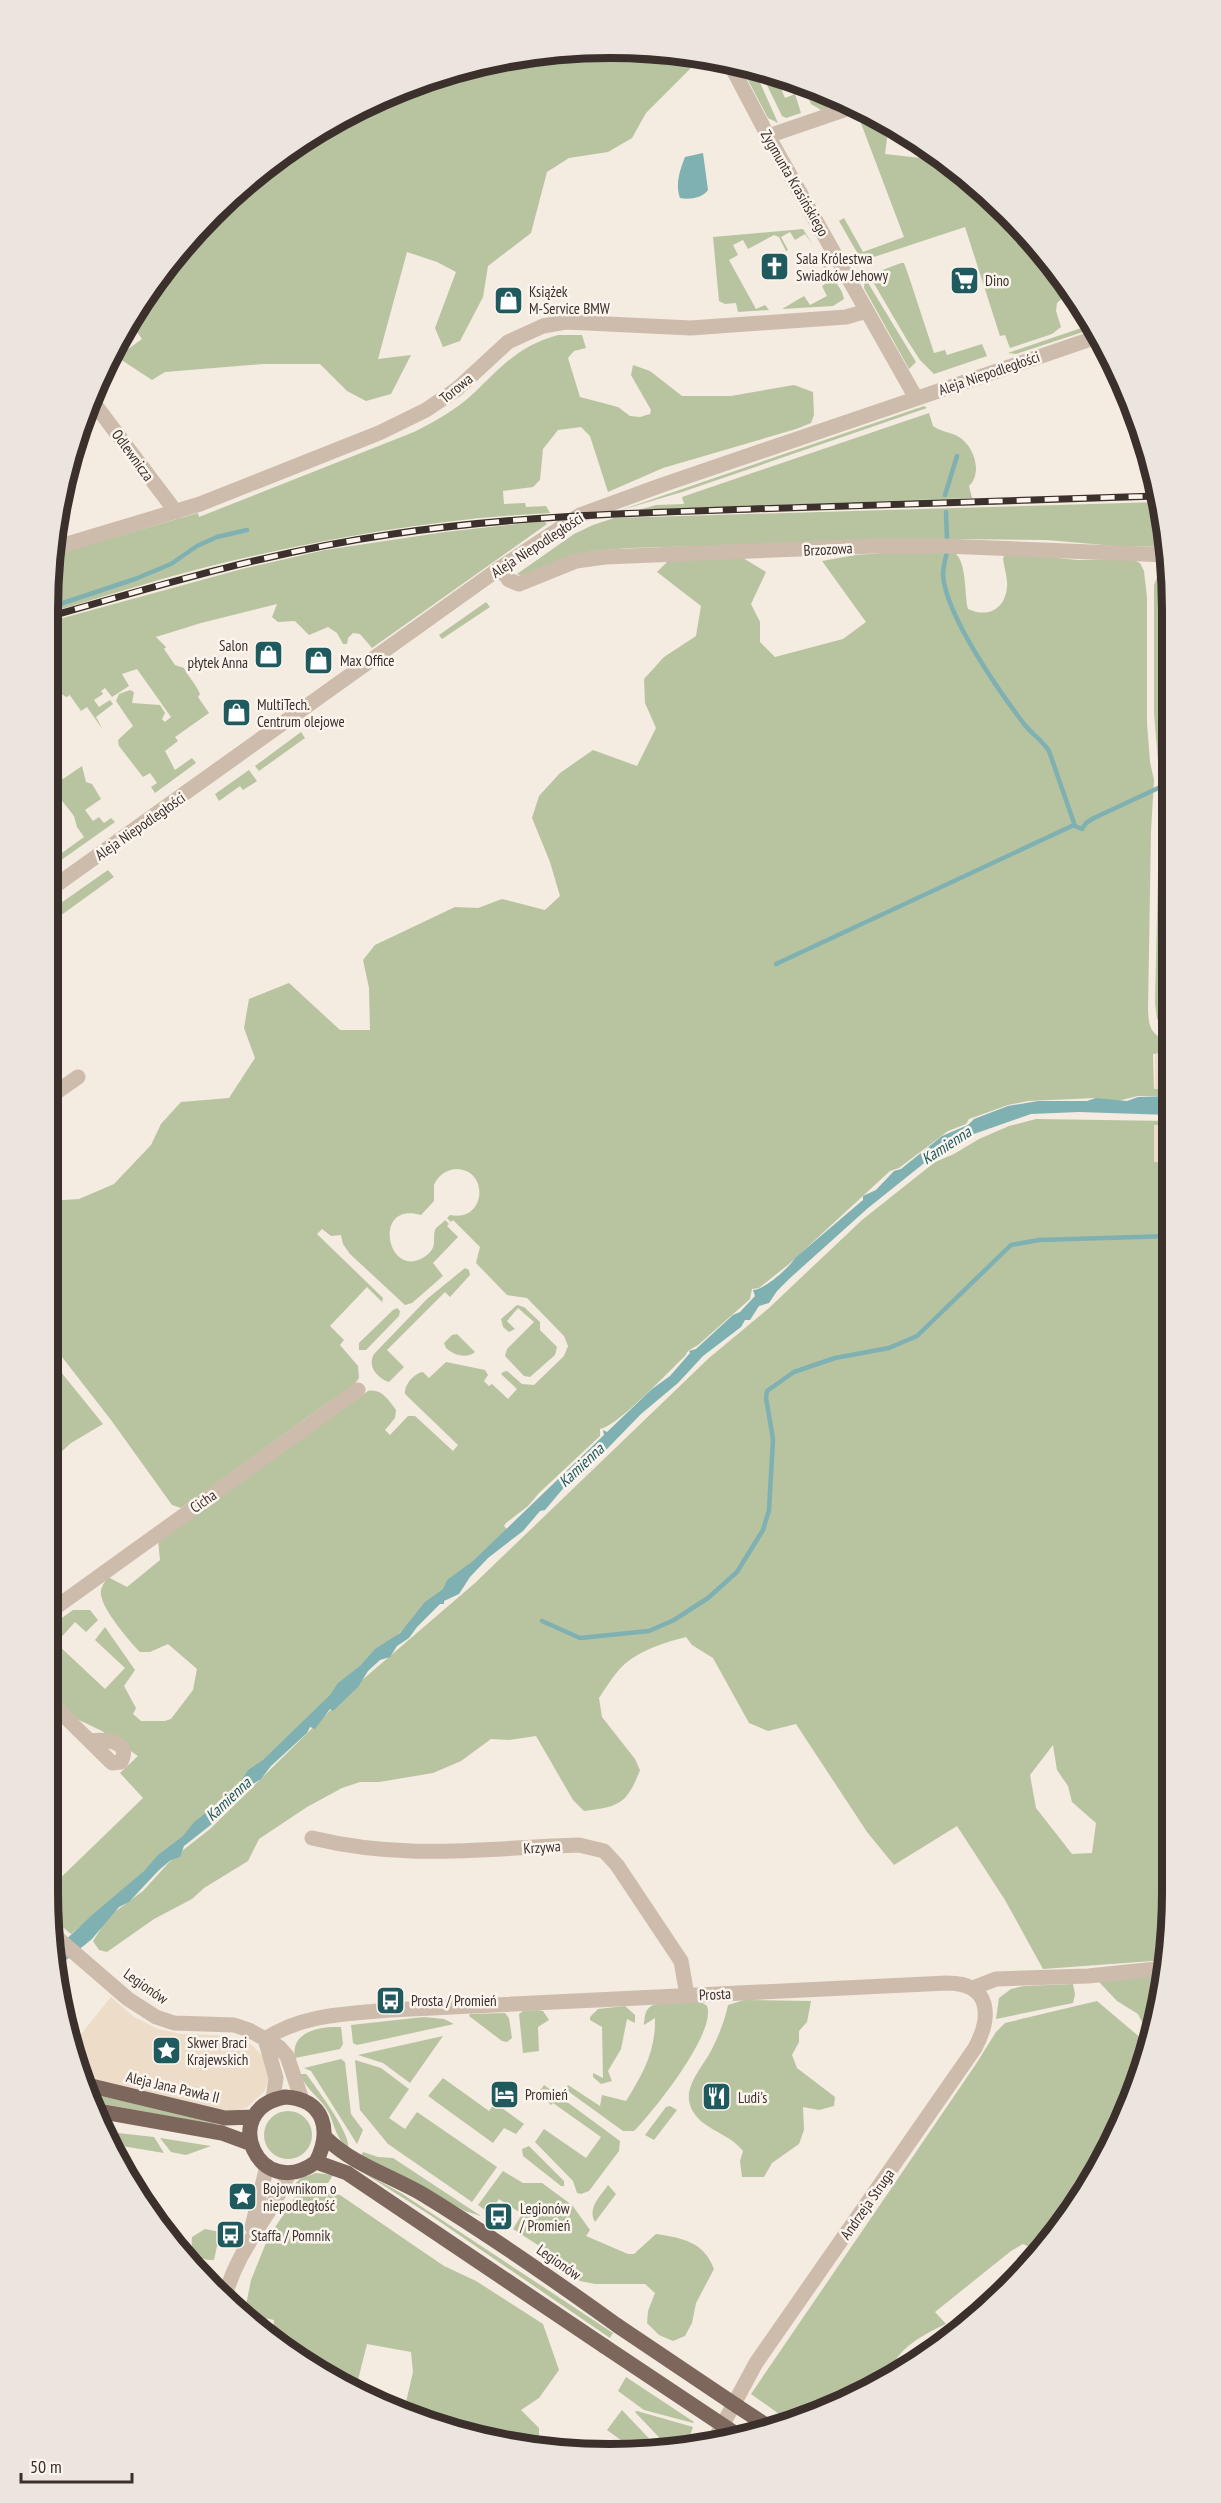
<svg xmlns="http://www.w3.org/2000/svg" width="1221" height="2503" viewBox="0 0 1221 2503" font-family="'PT Sans Narrow',sans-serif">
<rect width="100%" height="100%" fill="#f4ebe1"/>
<!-- green -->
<path fill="#b8c4a0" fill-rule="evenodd" d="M611 48 697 57 696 63 646 113 632 138 608 152 569 158 547 172 531 233 488 266 483 297 460 341 443 347 435 328 456 272 437 262 407 252 378 359 411 355 391 394 366 401 347 391 320 364H263L165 372 152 380 117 357 142 339 130 322 143 298 213 213 298 143 396 91 501 59Z
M740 65 754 69 778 123 768 118Z
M760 71 775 75 785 98 795 94 801 113 786 118 782 116Z
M822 90 841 99 830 103 827 109 821 110 811 104 807 95Z
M868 115 896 131H888L885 154 948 161 953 164 1057 268 1070 291 1057 303 1056 311 1061 327 1052 334 1010 348 1005 335 1000 336 965 227 868 259 863 263 839 221 844 218 863 252 904 237 859 118Z
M803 229 813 245 805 234 795 240 790 232 781 237 788 250 786 251 779 237 774 235 748 249 743 240 733 245 738 255 729 260 756 309 765 305 769 310 738 312 736 303 725 304 719 301 713 237Z
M822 260 842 292 844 299 833 306 782 309 804 296 810 305 827 296 822 286 831 280 821 263 811 267Z
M901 263H904L908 274 934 353 945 350 947 355 982 344 987 356 934 374 920 360 907 340 869 275Z
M865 278 916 362 909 369 864 288Z
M1090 325 1092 329 1016 354 1008 353Z
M558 335H582L586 348 574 351 568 358 580 397 618 407 630 416 640 417 650 414 651 410 631 375 633 365 650 371 682 396H731L794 385 813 392 814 415 811 423 796 429 663 468 608 492 590 436 581 427 558 430 543 449 540 480 533 487 503 491 504 504 525 503 526 507 546 506 550 513C442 518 332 537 227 562 167 576 107 596 48 613L53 555 198 513 199 517 414 432C436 421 457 409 475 392 503 365 519 346 558 335Z
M924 406 927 408 682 492 618 511Z
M929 413 933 426C941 432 951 432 959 437 974 446 983 473 969 486L972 498 638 510 656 505 684 504 682 497Z
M1159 502 1168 537V547L1115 546 1047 540 956 539 630 548 593 551 572 557 525 578 517 574 574 534 593 525 614 518Z
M544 521 547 524 372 648 360 634 353 633 348 638 347 644H343L337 633 328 627 309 635 295 621 278 622 272 617 277 604 201 623 156 637 166 647 164 649 175 665 184 668C189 678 196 684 200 694L198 697 209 713 175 737 178 741 165 751 175 770 192 758 196 763 155 793 151 787 157 783 150 773 143 777 119 746 118 740 133 726 116 701 119 694 130 690 134 692 132 703 160 705 165 713 162 719 165 722 171 717 137 669 122 674 129 686 112 697 105 688 101 691 103 694 94 700 99 707 110 700 113 704 96 717 103 730 87 707 81 711 69 694V696L66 697 51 687 56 697 52 700 48 699V622L242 569 325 550 445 532Z
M926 550C934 550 944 549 951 551 968 556 964 596 968 609 987 618 1005 610 1007 587 1008 579 1004 567 1003 558L1007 553 1078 560 1131 559 1140 563 1144 571 1147 598V723L1150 762 1154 780 1151 831 1148 1010C1149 1023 1149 1031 1161 1038L1162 1053 1153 1054 1154 1089H1163V1096H1138L1117 1101 1096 1098 1028 1101 1008 1105 969 1119 966 1124 948 1131 899 1168 890 1171 789 1264 759 1288 752 1289 750 1299 698 1345 688 1351 685 1356C668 1372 618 1426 600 1429V1436L539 1493 528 1506 506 1523 504 1526 510 1532 433 1601 180 1841 71 1934 52 1918 48 1890 143 1798 120 1773 138 1756 102 1731 77 1719 48 1689V1628L73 1610H90L98 1620 86 1632 75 1622 56 1643 105 1689 125 1668 95 1640 105 1627 135 1670 124 1686 136 1708 133 1714 141 1721H165L171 1719 193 1690 197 1669 168 1644 150 1652H140C129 1641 103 1610 101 1595 100 1588 104 1583 108 1577L127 1587 160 1560 158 1540 368 1391C381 1388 389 1400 396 1410L395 1418 385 1430 390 1435 408 1416H415L453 1451 458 1445 405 1394C404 1385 414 1373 423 1372L429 1378 446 1362 485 1370 488 1375 484 1381 489 1386 492 1384 508 1399 517 1389 501 1374 503 1372 507 1371 522 1384 534 1385 564 1356 568 1346 564 1336 527 1298 507 1295 476 1263 480 1247 453 1220 451 1222 447 1218 450 1215C486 1223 490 1169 456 1169 445 1170 438 1176 434 1185V1201L421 1215C370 1200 388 1285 427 1255 438 1246 432 1240 435 1230 436 1227 443 1223 445 1220L449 1224 447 1226 458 1237 433 1263 443 1276 412 1303 405 1305 350 1254 343 1244 341 1235 331 1236 322 1229 317 1234 383 1298 382 1302 367 1287 330 1326 344 1340 340 1345 358 1366 359 1378 354 1385C295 1424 240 1468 181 1508L172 1505 111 1420 48 1339V1201L79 1199 114 1184 151 1145 161 1124 181 1102 229 1098 255 1058 244 1028 249 999 289 983 340 1030H370L369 988 363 960 375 945 455 907 478 908 502 899 545 910 560 896 550 862 532 818 539 796 560 773 593 750 637 766 656 728 645 703 644 679 664 657 696 636 701 606 657 572 676 553 743 558 766 572 751 604 760 622V642L775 657 843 639 866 622 822 561 855 555Z
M1168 567 1167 755 1164 756 1166 795 1164 1027 1157 1019 1155 1003 1160 786 1154 713V585L1159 572Z
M486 602 490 607 442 639 439 635Z
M301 732 305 738 259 771 255 766Z
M48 758 63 779 82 766 86 782 92 784 101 799 85 810 93 821 99 817 104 823 111 818 115 822 50 868 48 863 84 837 77 827 74 816 48 783Z
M249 770 257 781 243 790 240 786 219 801 215 794Z
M108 870 114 877 53 921 48 912Z
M1036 1119 1170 1121 1173 1893 1166 1960 1043 1969 1005 1900 957 1826 894 1865 867 1832 796 1724 768 1731 749 1723 713 1658 692 1645 686 1637C662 1643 634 1652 618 1671 611 1679 605 1689 599 1698L602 1717 635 1759 640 1770C627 1804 619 1807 584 1811L573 1800 536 1736 509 1740 491 1739 461 1761 433 1773 379 1782H360L342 1788 307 1807 259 1839 248 1861 204 1888 192 1899 154 1919 107 1952 99 1950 93 1941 109 1916 143 1891 173 1858 210 1829 354 1687 475 1583 709 1358 769 1308 862 1220 935 1162 954 1154 979 1139 1009 1126ZM1053 1745 1057 1770 1068 1786 1072 1802 1096 1823 1092 1853 1072 1854 1036 1808 1030 1775Z
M465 1268 469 1270 470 1275 450 1297 445 1292 387 1350 404 1367 389 1382C377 1378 367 1366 374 1354L427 1299Z
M517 1305 524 1307 540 1322V1330L557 1347 555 1355 530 1377 524 1376 505 1356 507 1349 534 1322 518 1308 507 1321 515 1329 509 1332 503 1327 501 1319Z
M397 1308 400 1311 399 1316 366 1350H359V1343L393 1310Z
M457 1334 475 1352C467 1359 453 1355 446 1348L444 1343 452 1335Z
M48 1356 103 1424 71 1443 48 1464Z
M1165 1975 1162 2003 1151 2040 1138 2014 1117 2001 1099 1982Z
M1073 1984 1075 1994 1073 2003 996 2019 999 1998 1011 1989 1024 1986Z
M744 2000 811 2001 807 2022 799 2031V2042L792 2055 797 2068 835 2097 834 2106 819 2110 803 2107 804 2130 799 2144 772 2163 764 2177H742L740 2161 743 2151C732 2137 716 2133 702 2122 673 2096 699 2074 712 2049 719 2035 725 2020 728 2005Z
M1097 2001 1149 2045 1130 2108 1082 2198 1068 2209 1070 2215 1040 2252 1023 2244 1011 2251 935 2312 946 2324C926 2333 893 2350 891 2374L860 2397 786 2419 751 2394 976 2064 996 2032 1005 2023Z
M701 2002 707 2006C717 2032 653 2112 634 2131H623L565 2089 568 2085 600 2106 602 2095 626 2101C643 2074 656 2050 655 2018L644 2025C645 2014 645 2007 657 2004Z
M625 2006 635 2015V2023L627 2019 621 2049 608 2071 612 2081 601 2084 593 2077V2073L603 2078 602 2027 590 2020V2017L598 2009Z
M537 2010 543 2011 549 2020 538 2027 539 2051 523 2053 519 2014 523 2011Z
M505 2013 509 2018 512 2038 507 2042 502 2041 469 2016 470 2014Z
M424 2017 444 2019 454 2024 357 2045 353 2043 351 2025Z
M341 2027 343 2044 340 2049 295 2058C290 2031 321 2026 341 2027Z
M443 2036 410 2083 383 2063 358 2055Z
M341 2059 345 2062 351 2114 363 2130 357 2144 311 2071 304 2068Z
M355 2060 381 2068 409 2089 389 2118 405 2129 417 2112 497 2167 472 2202 388 2144 360 2110Z
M300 2074H306L310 2079C319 2092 351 2134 348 2148 336 2139 335 2126 329 2113 321 2098 306 2090 300 2074Z
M443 2078 489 2111 495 2103 524 2124 516 2134 504 2128 493 2143 428 2096Z
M544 2085 620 2141 619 2151 589 2191 581 2194 577 2193 573 2181 535 2142 544 2129 586 2158 601 2137 553 2103 551 2105 543 2098 544 2096 539 2092Z
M88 2093 216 2122 215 2125 93 2102Z
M670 2106 677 2110 654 2140 645 2135 666 2107Z
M264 2135a24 24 0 1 1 48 0a24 24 0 1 1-48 0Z
M109 2132 154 2137 164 2153 116 2145Z
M160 2138 211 2146 186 2155 171 2152Z
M529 2146 564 2181V2186H561L523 2156 522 2149Z
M363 2152 378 2157 393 2158 481 2216 465 2211 361 2156Z
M359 2170 401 2193 613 2333 610 2338 430 2215Z
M503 2171 523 2183H542L572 2205 590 2230 586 2236 628 2254H634L656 2234C683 2238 704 2242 714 2269L696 2303 692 2323 685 2336 673 2341 659 2335 647 2323 648 2311 655 2293 645 2284H595L580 2281 553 2263 541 2247 513 2229 522 2214 499 2199 489 2213 478 2205Z
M316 2173 333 2175 328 2183H308L288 2194 286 2192 301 2178Z
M608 2185 616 2194 595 2222C587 2208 600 2197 608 2185Z
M311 2188 340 2195 444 2266 476 2281 543 2324 559 2370 539 2398 521 2410 539 2428V2435L531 2445 500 2444 403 2415 413 2372 411 2352 367 2344 358 2380 344 2385 298 2360 272 2336 274 2320 249 2315 245 2310 251 2280 268 2238 295 2197Z
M205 2229 220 2232 214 2260C198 2261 190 2253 192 2237Z
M626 2377 694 2422 693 2423 644 2410 618 2391Z
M622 2410 659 2449 626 2448 623 2446 625 2443 607 2430Z
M637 2411 693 2427 685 2450H671L635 2412Z"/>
<!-- plaza -->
<path fill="#ecdcc8" d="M1155 1054H1170V1089H1155Z
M1154 1125H1170V1163L1154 1162Z
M111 1997 134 2017 158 2029 181 2034 219 2035 238 2038 252 2045 264 2058 268 2067V2081L264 2092 247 2107 233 2112 168 2099 79 2076 73 2044Z"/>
<!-- water -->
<path fill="#7fb0b2" d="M703 153 708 190C702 198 690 200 680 198 675 184 680 170 685 157Z
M1170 1096V1115L1079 1112 1031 1114 971 1135 949 1151 928 1160 868 1208 789 1279 777 1291 769 1303 759 1306 750 1320H745L741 1327 703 1356 678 1383 641 1414 606 1450 582 1466 545 1510 540 1511 523 1531 488 1558 470 1577 459 1594 444 1601V1604H440L417 1627 409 1638 397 1646 390 1657 380 1660 368 1671 358 1687 333 1711 330 1709 315 1729 310 1727 307 1733 271 1766 261 1779 253 1784 217 1820 184 1846 180 1857 171 1860 159 1870 129 1902 119 1907 92 1939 60 1965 57 1948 92 1915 144 1871 158 1855 183 1836 194 1822 219 1803 241 1781 248 1770 263 1760 330 1695 338 1683 360 1666 375 1649 400 1633 425 1602 443 1589 447 1580 473 1561 604 1435 603 1430 607 1432 652 1389 670 1376 690 1353 689 1351 696 1349 733 1315 740 1312 755 1296 753 1290C764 1290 789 1268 795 1258L863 1200V1196L876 1190 894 1171 901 1169 942 1136 968 1125 974 1119 1008 1106 1038 1101H1087L1096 1098 1127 1101 1138 1097Z"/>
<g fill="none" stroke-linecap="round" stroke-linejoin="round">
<!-- stream -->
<path stroke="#7fb0b2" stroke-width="4.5" d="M945 495 957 456
M946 512 947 540
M947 552C945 560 943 568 943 575 946 616 999 691 1024 724 1032 734 1042 740 1049 751L1075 826 1082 829 1086 823 1094 818 1169 783
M48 608 135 579 171 564 197 546 217 537 247 530
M776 964 1074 825
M542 1621 580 1638 649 1631 674 1620 708 1598 737 1572 763 1530 769 1510 773 1439 766 1398 767 1391 794 1372 835 1358 889 1348 917 1336 1011 1245 1039 1240 1171 1236"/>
<!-- minor -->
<path stroke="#cdbbac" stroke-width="15" d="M768 136 853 107
M90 398 176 512
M54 548 200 504 379 433 426 410 457 389 508 342 543 326 566 322 691 328 846 317 867 311
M500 568 509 580 519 584 576 561 605 557 873 546H944L1168 555
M48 1098 78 1077
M48 1613 358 1390
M48 1700 112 1763 121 1762C132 1740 104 1739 90 1741
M312 1838C407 1861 484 1848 579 1845L604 1851 617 1865 681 1961 687 1995
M973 1988 996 1979 1088 1976 1166 1968
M265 2039C303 2014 346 2014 390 2010L947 1983C991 1983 992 2016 975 2048L756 2363 714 2441
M252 2227 267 2166
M226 2293C239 2247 271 2216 289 2173"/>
<!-- tertiary -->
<path stroke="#cdbbac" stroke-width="15" d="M729 62 768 136 916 398
M48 891 500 568 580 515 662 485 1097 337
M55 1936 128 1999 156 2017 174 2023 234 2025 249 2030 279 2047 287 2056 302 2100
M265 2039 276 2078 273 2099"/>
<!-- primary -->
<path stroke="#7d675c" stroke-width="15" d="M83 2084 225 2118 254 2117
M285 2097C325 2099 332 2131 316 2162 259 2204 217 2109 285 2097Z
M98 2111 222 2133 249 2143
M326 2138C353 2165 392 2176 424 2195 491 2236 554 2280 618 2326
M316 2162 347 2173 604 2346
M737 2406 766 2425"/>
<defs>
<path id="rail" d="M48 617C162 584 275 551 393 534 512 516 632 513 752 509 887 505 1022 500 1157 496"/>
</defs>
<!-- rail casing -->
<use href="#rail" stroke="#3b302b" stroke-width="7"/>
<!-- rail -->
<use href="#rail" stroke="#fbf5ee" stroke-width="4.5" stroke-dasharray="14" stroke-linecap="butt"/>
<!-- primary-bridge -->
<path stroke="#7d675c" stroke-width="15" d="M618 2326 737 2406
M604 2346 736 2434"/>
</g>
<!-- icons -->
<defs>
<symbol id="church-square" viewBox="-11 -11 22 22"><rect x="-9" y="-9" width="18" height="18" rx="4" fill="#1f5a5e" stroke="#fbf5ee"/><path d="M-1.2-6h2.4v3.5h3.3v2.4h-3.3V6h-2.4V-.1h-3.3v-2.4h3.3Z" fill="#fff"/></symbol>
<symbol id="supermarket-square" viewBox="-11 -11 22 22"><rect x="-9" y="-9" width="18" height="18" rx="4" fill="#1f5a5e" stroke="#fbf5ee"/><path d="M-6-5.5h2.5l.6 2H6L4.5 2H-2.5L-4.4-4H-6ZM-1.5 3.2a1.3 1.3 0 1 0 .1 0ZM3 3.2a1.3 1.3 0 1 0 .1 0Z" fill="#fff"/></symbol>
<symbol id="shop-square" viewBox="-11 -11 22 22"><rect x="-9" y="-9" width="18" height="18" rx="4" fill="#1f5a5e" stroke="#fbf5ee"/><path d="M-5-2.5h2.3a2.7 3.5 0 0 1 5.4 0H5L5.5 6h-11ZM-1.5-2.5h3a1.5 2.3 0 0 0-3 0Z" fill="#fff"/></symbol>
<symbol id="bus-square" viewBox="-11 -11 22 22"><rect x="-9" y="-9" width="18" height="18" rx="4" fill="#1f5a5e" stroke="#fbf5ee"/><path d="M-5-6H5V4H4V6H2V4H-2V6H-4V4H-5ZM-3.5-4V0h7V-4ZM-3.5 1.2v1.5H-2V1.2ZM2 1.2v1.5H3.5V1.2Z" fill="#fff"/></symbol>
<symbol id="sight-square" viewBox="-11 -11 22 22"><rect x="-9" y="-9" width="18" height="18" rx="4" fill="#1f5a5e" stroke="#fbf5ee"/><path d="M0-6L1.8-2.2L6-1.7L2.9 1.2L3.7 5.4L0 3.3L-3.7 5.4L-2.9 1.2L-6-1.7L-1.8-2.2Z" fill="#fff"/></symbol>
<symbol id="hotel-square" viewBox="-11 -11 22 22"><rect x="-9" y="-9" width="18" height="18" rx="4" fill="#1f5a5e" stroke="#fbf5ee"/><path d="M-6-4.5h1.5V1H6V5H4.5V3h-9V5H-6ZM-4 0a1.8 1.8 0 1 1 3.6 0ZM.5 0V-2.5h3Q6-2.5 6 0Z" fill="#fff"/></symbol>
<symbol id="restaurant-square" viewBox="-11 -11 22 22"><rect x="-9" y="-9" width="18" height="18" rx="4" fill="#1f5a5e" stroke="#fbf5ee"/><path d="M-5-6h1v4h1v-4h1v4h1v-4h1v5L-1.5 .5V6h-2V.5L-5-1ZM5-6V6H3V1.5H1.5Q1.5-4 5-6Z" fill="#fff"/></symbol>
</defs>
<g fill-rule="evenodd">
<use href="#church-square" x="758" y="250" width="33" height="33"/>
<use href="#supermarket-square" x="948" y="264" width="33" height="33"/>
<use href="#shop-square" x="492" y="284" width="33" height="33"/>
<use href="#shop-square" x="252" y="638" width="33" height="33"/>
<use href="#shop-square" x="302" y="644" width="33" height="33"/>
<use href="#shop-square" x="220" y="696" width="33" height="33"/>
<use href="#bus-square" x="374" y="1984" width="33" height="33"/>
<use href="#sight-square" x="150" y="2034" width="33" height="33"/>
<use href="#hotel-square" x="488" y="2078" width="33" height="33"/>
<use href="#restaurant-square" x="700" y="2080" width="33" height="33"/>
<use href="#sight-square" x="226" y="2180" width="33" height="33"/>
<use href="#bus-square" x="482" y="2200" width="33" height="33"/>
<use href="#bus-square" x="214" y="2218" width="33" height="33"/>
</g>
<g text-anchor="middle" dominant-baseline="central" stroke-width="5" stroke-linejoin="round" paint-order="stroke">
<!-- street labels -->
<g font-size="15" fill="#3b302b" stroke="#fbf5ee">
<text transform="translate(795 183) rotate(60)">Zygmunta Krasińskiego</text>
<text transform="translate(989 373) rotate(-19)">Aleja Niepodległości</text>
<text transform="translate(456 388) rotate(-39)">Torowa</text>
<text transform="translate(133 455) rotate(54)">Odlewnicza</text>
<text transform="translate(537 545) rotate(-33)">Aleja Niepodległości</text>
<text transform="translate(828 549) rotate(-3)">Brzozowa</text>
<text transform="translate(140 826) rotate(-35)">Aleja Niepodległości</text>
<text transform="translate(203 1501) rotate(-35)">Cicha</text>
<text transform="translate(542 1847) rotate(-4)">Krzywa</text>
<text transform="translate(146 1986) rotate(35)">Legionów</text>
<text transform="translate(715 1994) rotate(-3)">Prosta</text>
<text transform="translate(173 2087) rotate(13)">Aleja Jana Pawła II</text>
<text transform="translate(867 2204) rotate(-55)">Andrzeja Struga</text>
<text transform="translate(559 2262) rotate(35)">Legionów</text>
</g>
<!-- poi labels -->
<g font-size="15" fill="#3b302b" stroke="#fbf5ee" text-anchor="start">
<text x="796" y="258">Sala Królestwa<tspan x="796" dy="17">Swiadków Jehowy</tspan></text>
<text x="985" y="280">Dino</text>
<text x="529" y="291">Książek<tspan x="529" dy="17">M-Service BMW</tspan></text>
<text x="248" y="645" text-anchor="end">Salon<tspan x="248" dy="17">płytek Anna</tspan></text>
<text x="340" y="660">Max Office</text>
<text x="257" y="704">MultiTech.<tspan x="257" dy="17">Centrum olejowe</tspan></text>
<text x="411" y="2000">Prosta / Promień</text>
<text x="187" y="2042">Skwer Braci<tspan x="187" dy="17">Krajewskich</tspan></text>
<text x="525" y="2094">Promień</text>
<text x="738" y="2097">Ludi's</text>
<text x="263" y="2188">Bojownikom o<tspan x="263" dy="17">niepodległość</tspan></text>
<text x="520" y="2208">Legionów<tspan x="520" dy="17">/ Promień</tspan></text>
<text x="251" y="2235">Staffa / Pomnik</text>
</g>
<!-- water labels -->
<g font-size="16" font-style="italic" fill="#1f5a5e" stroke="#fbf5ee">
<text transform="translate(946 1145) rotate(-33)">Kamienna</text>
<text transform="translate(581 1465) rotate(-43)">Kamienna</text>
<text transform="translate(228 1799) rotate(-43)">Kamienna</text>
</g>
</g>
<!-- crop -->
<path d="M0 0H1221V2503H0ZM610 58H610A552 552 0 0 1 1162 610V1892A552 552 0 0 1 610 2444H610A552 552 0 0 1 58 1892V610A552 552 0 0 1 610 58Z" fill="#ece5de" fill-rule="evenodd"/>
<path fill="none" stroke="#3b302b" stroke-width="8" d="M610 58H610A552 552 0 0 1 1162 610V1892A552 552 0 0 1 610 2444H610A552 552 0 0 1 58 1892V610A552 552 0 0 1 610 58Z"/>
<!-- scale -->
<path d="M21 2473v9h111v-9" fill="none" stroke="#3b302b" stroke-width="3"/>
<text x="30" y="2473" font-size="18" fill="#3b302b" stroke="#fbf5ee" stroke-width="4.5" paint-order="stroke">50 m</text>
</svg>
